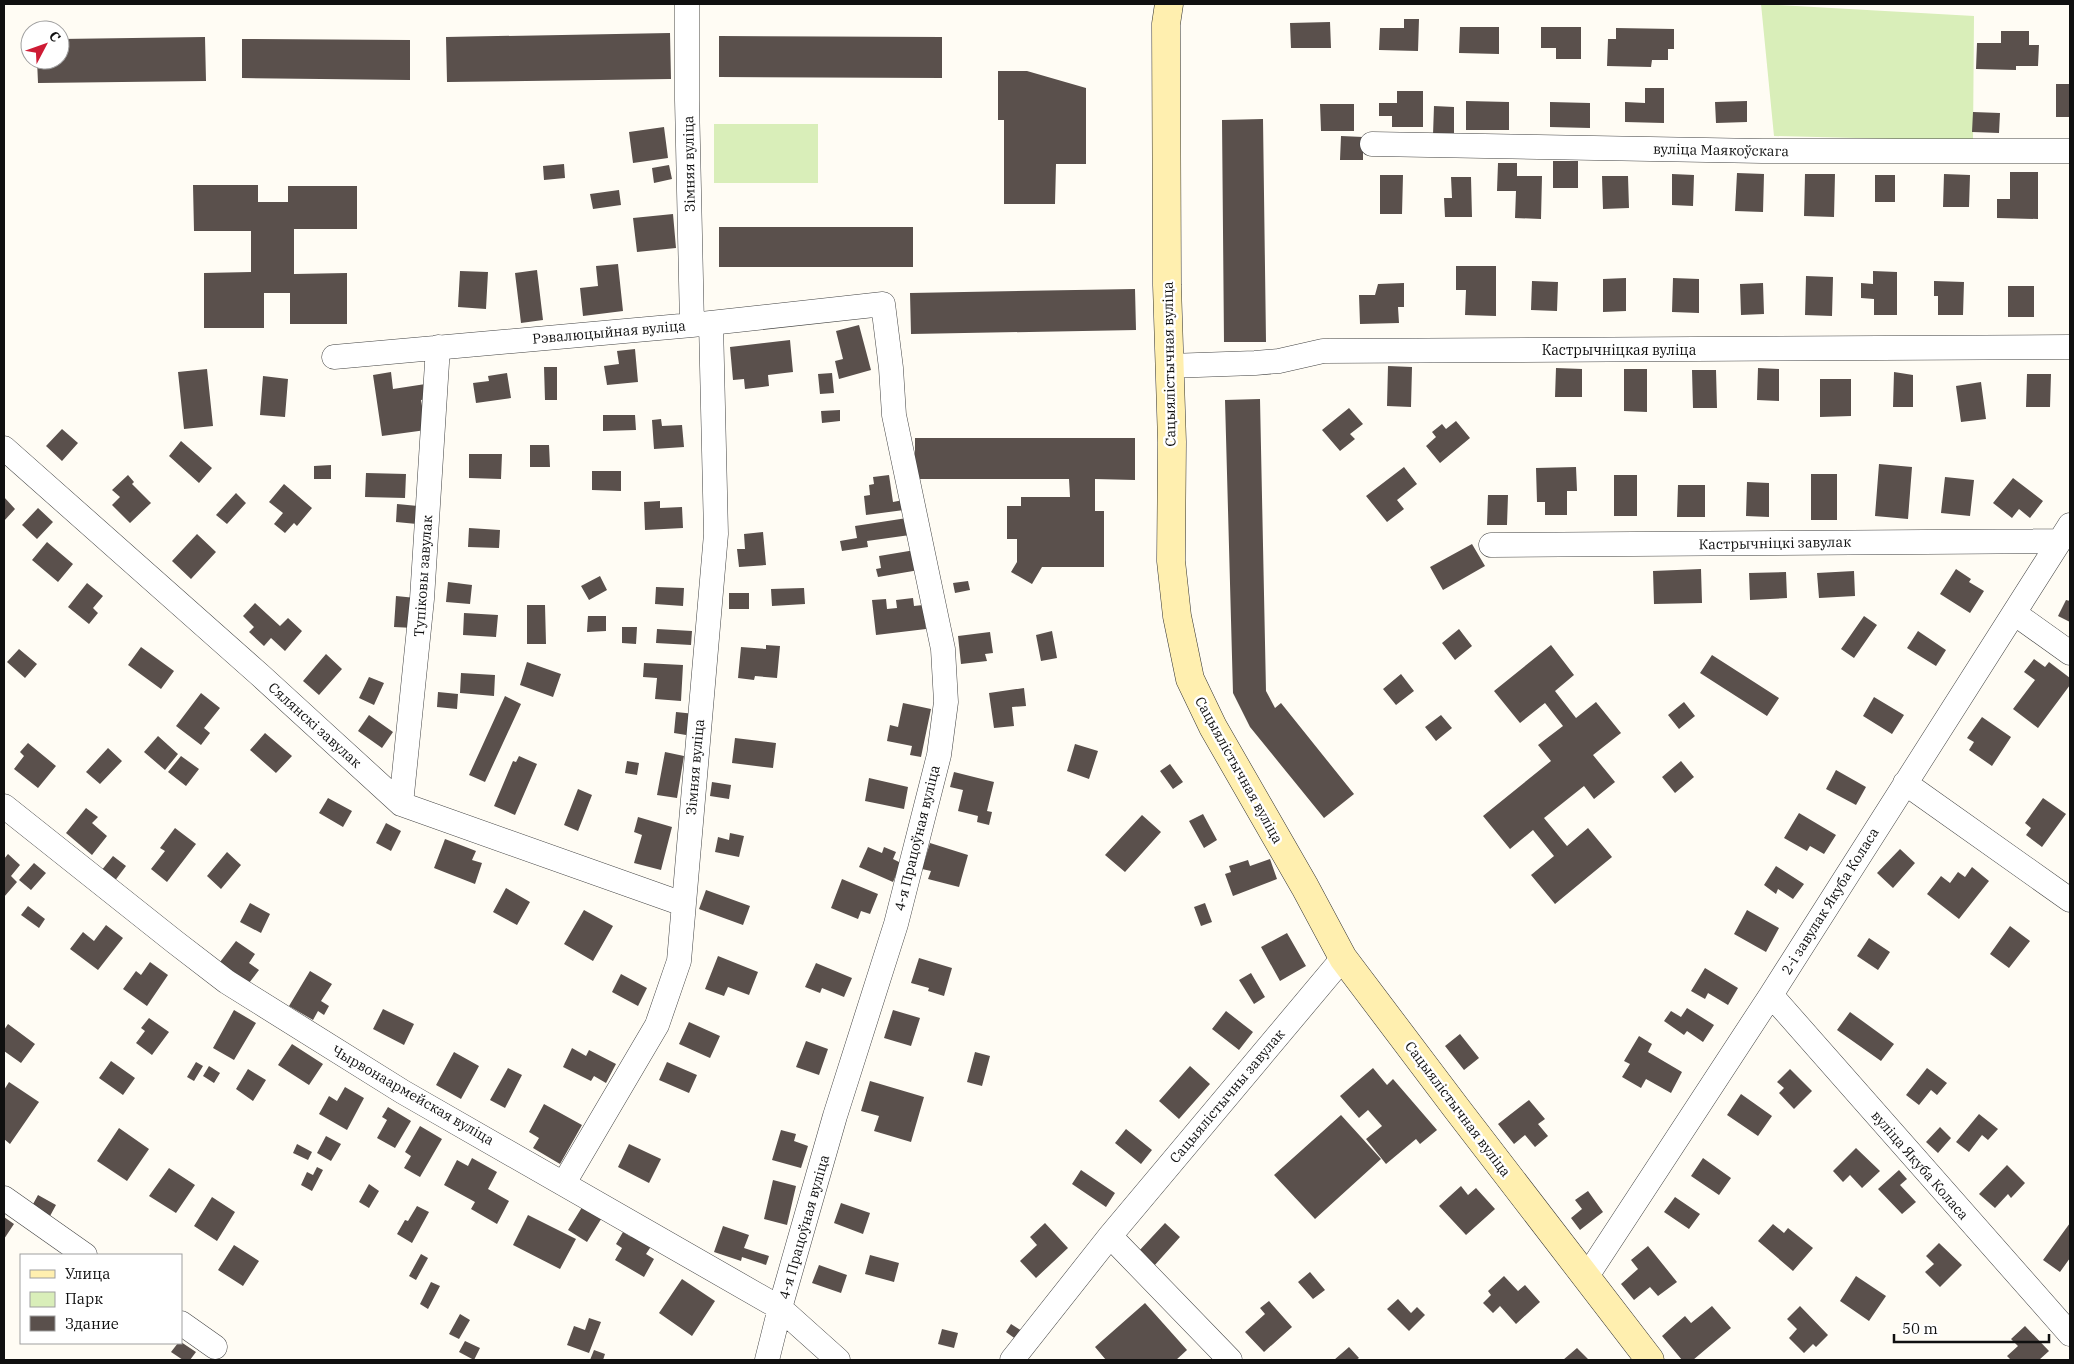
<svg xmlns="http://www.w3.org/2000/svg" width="2074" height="1364" viewBox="0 0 2074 1364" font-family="'IBM Plex Serif',serif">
<rect width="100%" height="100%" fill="#fffcf4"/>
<!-- green -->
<path fill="#d9eeb9" d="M1761 4 1974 16 1973 141 1774 136Z
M714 124H818V183H714Z"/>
<!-- building -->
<path fill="#5a504c" d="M1404 19H1419L1418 51 1379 50 1380 28H1404Z
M1330 22 1331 48H1291L1290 23Z
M1460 27H1499V54L1459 53Z
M1541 27H1581V59H1556V48H1541Z
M1616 28 1674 29V49H1668V60H1652L1651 67 1607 66 1608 39H1616Z
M2001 31H2029V45H2039L2038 66H2016V70L1976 69 1977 43H2001Z
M670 33 671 79 447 82 446 37Z
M719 36 942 37V78L719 77Z
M205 37 206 81 38 83 37 60H60V39Z
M242 39 410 40V80L242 78Z
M998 71H1027L1086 88V164H1056L1055 204H1004V120H998Z
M2056 84H2070V117H2056Z
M1645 88H1664V123L1625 122V102L1645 103Z
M1397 91H1423V127H1392V116H1379V103H1397Z
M1466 101 1509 102V130H1466Z
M1747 101V122L1716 123 1715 102Z
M1550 102 1590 103V128L1550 127Z
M1320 104H1354V131H1321Z
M1434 106 1454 107V135H1433Z
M1973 112 2000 113 1999 133 1972 132Z
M1263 119 1266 342H1224L1222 120Z
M664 127 668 158 633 163 629 132Z
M1341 136 1363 137V160H1340Z
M1553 161H1578V188H1553Z
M1498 163H1517V176H1542L1541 219 1515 218 1516 191H1497Z
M564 164 565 178 544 180 543 166Z
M669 165 672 179 654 183 652 168Z
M2010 172H2038V219L1997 218V199H2010Z
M1737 173 1764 174 1763 212 1735 211Z
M1672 174 1694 175 1693 206 1672 205Z
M1805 174H1835L1834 217 1804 216Z
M1944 174 1970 175 1969 207H1943Z
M1380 175H1403L1402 214H1380Z
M1875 175H1895V202H1875Z
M1602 176H1628L1629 208 1603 209Z
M1451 177H1471L1472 217H1445L1444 198H1452Z
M193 185H258V202H288V186H357V229H294V274L347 273V324H290V293H264V328H204V273L251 272V231H194Z
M619 190 621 205 593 209 590 194Z
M673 214 676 248 637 252 633 218Z
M719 227H913V267H719Z
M618 264 623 311 583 316 580 288 598 286 596 266Z
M1456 266H1496V316L1465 315 1466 290H1456Z
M537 270 543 320 521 323 515 273Z
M460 271 488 272 486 309 458 307Z
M1873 271 1897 272V315H1874V299L1861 298V283L1873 284Z
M1806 276 1833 277 1832 316 1805 315Z
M1626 278V311L1603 312V279Z
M1673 278 1699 279V313L1672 312Z
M1532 281 1558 282 1557 311 1531 310Z
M1934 281 1964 282 1963 315H1938V296H1934Z
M1404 283V307H1398L1399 323 1360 324 1359 295H1375L1378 284Z
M1763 283 1764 314 1741 315 1740 284Z
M2008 286H2034V317H2008Z
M1135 289 1136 330 911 334 910 293Z
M859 325 871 370 839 379 835 361 843 359 836 331Z
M790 340 793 372 768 375 769 386 745 389 744 379 733 380 730 347Z
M635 349 638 382 607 385 604 366 619 364 617 351Z
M1388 366 1412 367 1411 407 1387 406Z
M544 367H557V400H545Z
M1556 368 1582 369V397H1555Z
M1758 368 1779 369V401L1757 400Z
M207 369 213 426 184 429 178 372Z
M1624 369H1647V412L1624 411Z
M1692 370H1716L1717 408H1693Z
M391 372 393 389 432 383 435 398 421 400 426 430 382 436 373 375Z
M1894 372 1913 375V407H1893Z
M507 373 511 398 476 403 473 383 489 381 488 376Z
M832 373 834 393 820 394 818 374Z
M2027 374H2051L2050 407H2026Z
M263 376 288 379 285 417 260 415Z
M1820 379H1851V416L1820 417Z
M1981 382 1986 419 1961 422 1956 386Z
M1260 399 1266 691 1275 708 1281 703 1354 794 1324 818 1250 727 1233 693 1225 400Z
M1349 408 1363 424 1350 434 1355 439 1340 451 1322 430Z
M840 410V421L822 423 821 411Z
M603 415H635L636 430 603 431Z
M661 419 662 426 682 425 684 447 654 449 652 420Z
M1456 421 1470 438 1440 463 1426 446 1436 437 1432 432 1442 424 1446 429Z
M62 429 78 443 62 461 46 446Z
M915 438H1135V480L1095 479V511H1104V567H1042L1032 584 1011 572 1017 562V539H1007V506H1021V497H1070L1069 479H915Z
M181 441 212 468 199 483 169 456Z
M530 445H549L550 467H530Z
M469 454H502L501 479 469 478Z
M1879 464 1912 467 1908 519 1875 516Z
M331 465V479H314V466Z
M1404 467 1417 484 1397 500 1404 509 1387 522 1366 496Z
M1576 467 1577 491H1567V515H1545V502H1537L1536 468Z
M592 471H621V491L592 490Z
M366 473 406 474 405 498 365 497Z
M1811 474H1837V520H1811Z
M128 475 134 482 132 484 151 503 130 523 112 505 120 497 112 490Z
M889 475 893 502 903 500 904 510 866 515 864 496 870 495 869 485 874 484 873 477Z
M1614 475H1637V516H1614Z
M1945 477 1974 480 1970 516 1941 513Z
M2013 478 2043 501 2030 518 2019 509 2012 518 1993 503Z
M1747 482 1769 483V517L1746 516Z
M284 484 312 508 297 526 294 523 285 533 274 524 283 513 269 502Z
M1678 485H1705V517H1677Z
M236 493 246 503 227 524 216 515Z
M1488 495H1508L1507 525H1487Z
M4 497 15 509 4 521Z
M660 501V508L682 507 683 528 645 530 644 502Z
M397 504 418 506 417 524 396 522Z
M38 508 53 522 37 539 22 525Z
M907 518 910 535 867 541 868 547 842 551 840 541 857 538 855 526Z
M469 528 500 530 499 548 468 547Z
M763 532 766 565 739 567 737 549H745L744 534Z
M197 534 216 552 191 579 172 561Z
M47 542 73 564 58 582 32 560Z
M1472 544 1485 566 1443 590 1430 567Z
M915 550 919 570 878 577 876 569 881 568 879 556Z
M1701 569 1702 603 1654 604 1653 571Z
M1956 569 1971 579 1969 582 1984 591 1970 613 1940 594Z
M1854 571 1855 596 1819 598 1817 573Z
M1786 572 1787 598 1750 600 1749 573Z
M600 576 607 590 589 600 581 586Z
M968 581 970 590 955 593 953 583Z
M448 582 472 585 470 604 446 602Z
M87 583 103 596 93 608 98 613 89 624 68 607Z
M656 587 684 588 683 606 655 604Z
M804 588 805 604 772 606 771 589Z
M729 593H749V609H729Z
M396 596 416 598 414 628 394 627Z
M913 598 914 606 923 605 926 629 876 635 872 600 886 599 887 609 897 608 896 600Z
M2066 600 2070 601V622L2058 616Z
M255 603 280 626 288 618 302 631 285 651 271 638 264 646 249 632 254 627 243 616Z
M527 605H545L546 644H527Z
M464 613 498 615 496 637 463 635Z
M588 616H606V631L587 632Z
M1864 616 1877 625 1854 658 1841 649Z
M622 627H637L636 644 622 643Z
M657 629 692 631 691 645 656 643Z
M1459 629 1472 646 1455 660 1442 643Z
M1052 631 1057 658 1041 661 1036 635Z
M1918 631 1946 650 1936 666 1907 648Z
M990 632 993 653 985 654 987 661 961 664 958 636Z
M766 645 780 646 777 678 755 676 754 680 738 678 741 647 766 649Z
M1551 645 1574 675 1555 691 1576 718 1596 702 1621 733 1593 755 1615 782 1594 799 1584 786 1544 818 1567 846 1588 828 1612 857 1555 904 1531 875 1554 856 1533 830 1510 849 1483 816 1551 761 1538 745 1563 726 1545 703 1520 723 1494 691Z
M141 647 174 671 161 689 128 665Z
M19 649 37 664 25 678 7 662Z
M326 654 342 669 319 695 303 681Z
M1712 655 1779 698 1767 716 1700 673Z
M2034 659 2045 667 2049 662 2070 678V685L2038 728 2013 709 2035 680 2024 672Z
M527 662 561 674 553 697 520 685Z
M644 663 683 665 681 701 655 699 657 678 643 677Z
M461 673 495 675 494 696 460 693Z
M1401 674 1414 691 1396 705 1383 689Z
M369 677 384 683 374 705 359 698Z
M1024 688 1026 706 1012 707 1014 726 994 728 989 693Z
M438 692 458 694 457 709 437 707Z
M201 693 220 708 204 728 210 733 201 745 176 726Z
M505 696 521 704 485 782 469 775Z
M1874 697 1904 715 1892 734 1863 716Z
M1684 702 1695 716 1679 729 1668 715Z
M903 703 931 709 921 757 910 755 912 746 887 741 890 725 898 727Z
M676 712 695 714 692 736 674 733Z
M369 715 393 732 382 748 358 731Z
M1441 715 1452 728 1436 741 1425 727Z
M1982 717 2011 737 1992 766 1969 750 1974 742 1967 738Z
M265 733 292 756 276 773 250 750Z
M158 736 178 754 165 770 144 752Z
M735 738 776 743 773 768 732 763Z
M28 743 56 766 38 788 14 769 24 756 20 752Z
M1075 744 1098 751 1089 779 1067 771Z
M108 748 122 761 100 784 86 772Z
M665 752 684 756 677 798 657 795Z
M181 756 199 769 186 786 168 772Z
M519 756 537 764 515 815 494 806 513 761 516 762Z
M627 761 639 763 637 775 625 773Z
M1681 761 1694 777 1675 793 1662 777Z
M1170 764 1183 782 1173 789 1160 771Z
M1836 770 1866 787 1856 805 1826 789Z
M954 772 994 782 987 811 992 812 989 825 977 822 978 816 958 811 963 790 950 787Z
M869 778 908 787 904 809 865 801Z
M712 782 731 785 729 799 710 796Z
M578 789 592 795 578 831 564 825Z
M328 798 352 811 343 827 319 813Z
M2043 798 2066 814 2042 847 2026 835 2031 828 2025 823Z
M86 808 98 817 92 823 107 836 92 855 66 833Z
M1799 813 1836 835 1824 854 1810 846 1807 851 1784 838Z
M1203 814 1217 840 1204 848 1189 821Z
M1142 815 1161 832 1125 872 1105 855Z
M638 817 672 827 661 870 634 863 642 835 634 832Z
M386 823 401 831 391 851 376 843Z
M175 828 196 844 167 882 151 869 165 851 160 848Z
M730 833 744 836 739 857 715 852 718 837 729 840Z
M445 839 476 851 472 860 482 863 475 884 434 868Z
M930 843 968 855 959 887 928 879 931 871 922 869Z
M868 847 882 853 884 847 896 852 893 859 901 863 893 882 859 867Z
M1900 849 1915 863 1893 888 1877 873Z
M227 852 241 865 221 889 207 876Z
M8 854 20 865 11 876 17 882 4 897V859Z
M113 856 126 866 114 882 101 871Z
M1270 859 1277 879 1233 896 1225 874 1231 872 1229 866 1248 860 1250 866Z
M34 863 46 873 31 890 19 880Z
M1776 866 1804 884 1793 899 1778 889 1776 894 1764 885Z
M1972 867 1989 881 1959 919 1927 894 1941 876 1950 883 1958 872 1965 877Z
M842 879 878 894 870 914 861 911 858 919 831 908Z
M506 888 530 902 517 925 493 912Z
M706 890 750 906 743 925 699 909Z
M250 903 270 914 261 933 240 922Z
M1205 903 1212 922 1201 926 1194 907Z
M28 906 45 919 39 928 21 915Z
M584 910 613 926 593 961 564 944Z
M1747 910 1779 928 1766 952 1734 934Z
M106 925 123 938 98 970 70 949 83 932 94 941Z
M2010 926 2030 941 2009 968 1990 954Z
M1287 933 1306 966 1280 981 1261 947Z
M1869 938 1890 952 1878 970 1857 956Z
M236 941 255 954 249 963 259 970 249 983 220 962Z
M718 956 758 972 749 995 728 987 724 996 705 989Z
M919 958 952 968 944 996 928 991 929 988 911 983Z
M150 962 168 975 147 1006 123 989 136 971 141 975Z
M816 963 852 978 844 997 822 988 820 993 805 987Z
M1705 968 1738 988 1728 1005 1708 993 1705 999 1691 991Z
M310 971 332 984 321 1001 329 1006 324 1015 318 1011 313 1020 289 1006Z
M1251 973 1265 997 1254 1004 1239 980Z
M621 974 647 988 638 1006 612 992Z
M1687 1008 1714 1025 1703 1042 1687 1031 1684 1035 1664 1021 1671 1011 1681 1017Z
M383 1009 414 1024 404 1045 373 1029Z
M234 1010 256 1023 234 1060 213 1048Z
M893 1010 920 1018 911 1046 884 1038Z
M1226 1011 1253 1032 1239 1050 1212 1029Z
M1850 1012 1894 1044 1881 1061 1837 1030Z
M149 1018 169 1032 152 1055 136 1043 145 1031 141 1028Z
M689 1022 720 1036 710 1058 679 1044Z
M8 1024 35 1044 21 1063 4 1051V1030Z
M1460 1034 1479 1058 1464 1070 1445 1046Z
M1639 1036 1652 1044 1648 1052 1682 1072 1671 1093 1646 1079 1641 1088 1622 1077 1630 1064 1624 1061Z
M806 1041 828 1049 819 1075 796 1067Z
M292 1044 323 1064 309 1085 278 1065Z
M572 1048 586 1056 589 1050 616 1064 606 1083 594 1076 591 1081 563 1067Z
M454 1052 479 1066 461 1099 436 1085Z
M975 1052 990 1056 982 1086 967 1082Z
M111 1061 135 1078 123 1095 99 1078Z
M196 1062 203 1066 194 1081 187 1077Z
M667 1062 697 1075 689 1093 659 1080Z
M209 1066 220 1073 214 1083 203 1076Z
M1190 1066 1210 1084 1179 1119 1159 1101Z
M508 1068 522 1075 505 1108 490 1100Z
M1373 1068 1387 1085 1393 1079 1437 1130 1420 1144 1416 1139 1386 1164 1366 1139 1382 1126 1368 1110 1359 1118 1340 1096Z
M1927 1068 1947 1083 1937 1095 1931 1090 1919 1105 1906 1095Z
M248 1069 266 1080 253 1101 236 1089Z
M1790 1069 1812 1091 1794 1109 1779 1093 1784 1088 1777 1082Z
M870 1081 924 1097 911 1142 874 1131 879 1116 861 1111Z
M9 1082 39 1102 10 1144 4 1139V1090Z
M345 1087 364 1098 347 1130 319 1114 329 1096 337 1101Z
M1741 1094 1772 1116 1758 1136 1727 1115Z
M1529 1100 1545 1119 1538 1124 1548 1136 1535 1147 1525 1135 1514 1144 1498 1124Z
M544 1104 582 1125 560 1164 533 1148 539 1138 529 1132Z
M388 1107 411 1121 395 1148 377 1138 387 1120 382 1117Z
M1979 1114 1998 1129 1988 1140 1982 1135 1969 1152 1956 1142Z
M1341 1115 1381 1159 1315 1219 1274 1175Z
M420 1126 442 1139 420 1177 404 1168 411 1156 405 1152Z
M1940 1127 1951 1138 1938 1153 1926 1142Z
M119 1128 149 1149 127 1181 97 1161Z
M1126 1129 1152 1150 1141 1164 1115 1143Z
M781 1130 796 1134 794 1141 808 1146 801 1168 772 1160Z
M326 1136 341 1144 331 1161 317 1153Z
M297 1144 312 1152 308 1160 293 1153Z
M629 1144 661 1159 649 1183 618 1167Z
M1856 1148 1880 1171 1862 1188 1850 1175 1843 1182 1833 1171Z
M472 1158 497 1172 488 1189 509 1201 497 1224 471 1209 475 1202 444 1185 457 1160 468 1166Z
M1703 1158 1731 1178 1719 1195 1691 1176Z
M2007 1165 2025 1183 2011 1198 2008 1194 1995 1208 1979 1194Z
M317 1167 323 1170 312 1191 301 1185 307 1172 313 1175Z
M169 1168 195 1185 176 1213 149 1196Z
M1081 1170 1115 1193 1106 1207 1072 1184Z
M1899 1170 1907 1179 1900 1185 1916 1202 1902 1214 1878 1189Z
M773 1180 796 1186 787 1225 764 1219Z
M369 1184 379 1191 369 1208 359 1202Z
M1461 1186 1468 1195 1476 1188 1495 1209 1466 1235 1439 1206Z
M1588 1191 1603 1212 1580 1230 1571 1218 1582 1209 1575 1200Z
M38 1195 56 1205 50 1216 32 1206Z
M212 1197 235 1212 217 1241 194 1226Z
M1675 1197 1700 1214 1689 1229 1664 1212Z
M841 1203 870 1213 863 1234 834 1223Z
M584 1204 603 1216 587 1242 568 1230Z
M417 1206 429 1212 412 1243 397 1234 405 1220 408 1221Z
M528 1215 576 1239 560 1269 513 1245Z
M4 1217 14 1224 4 1239Z
M1045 1223 1068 1248 1036 1278 1020 1261 1037 1245 1030 1237Z
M1165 1223 1180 1237 1154 1266 1138 1252Z
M2070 1223V1258L2060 1272 2043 1260Z
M1773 1224 1784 1233 1788 1228 1813 1248 1793 1271 1758 1241Z
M723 1226 749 1235 744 1248 769 1256 766 1265 742 1257 741 1261 714 1252Z
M635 1231 654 1242 646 1254 654 1259 644 1277 615 1260 622 1248 616 1244 623 1232 631 1237Z
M1939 1243 1962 1265 1940 1287 1925 1272 1934 1264 1926 1256Z
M234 1245 259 1261 243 1286 218 1270Z
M1648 1246 1677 1282 1658 1296 1650 1287 1634 1300 1621 1284 1638 1269 1631 1260Z
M421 1254 428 1258 416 1280 409 1276Z
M870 1255 899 1263 894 1282 865 1274Z
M819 1265 847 1275 841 1293 812 1283Z
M1310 1272 1325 1290 1313 1299 1298 1282Z
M1504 1276 1518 1291 1525 1285 1540 1302 1516 1324 1500 1306 1493 1313 1483 1303 1491 1295 1488 1291Z
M1856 1276 1886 1296 1869 1321 1840 1301Z
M682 1279 715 1301 692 1336 659 1313Z
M431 1282 440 1286 428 1309 420 1304Z
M1398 1299 1411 1313 1417 1307 1425 1315 1409 1331 1387 1309Z
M1269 1301 1292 1327 1264 1352 1245 1332 1265 1314 1260 1308Z
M1145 1303 1187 1350 1176 1360H1106L1095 1347Z
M1712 1306 1731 1328 1693 1360H1682L1662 1336 1685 1316 1691 1323Z
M1800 1306 1828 1335 1816 1347 1813 1344 1804 1353 1789 1338 1797 1329 1787 1319Z
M460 1314 470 1320 459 1339 449 1334Z
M589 1318 601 1322 589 1353 567 1345 574 1326 585 1330Z
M1011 1324 1022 1331 1017 1340 1006 1332Z
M2025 1326 2049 1351 2039 1360H2011L2007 1356 2018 1346 2011 1339Z
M942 1329 958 1333 954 1348 938 1344Z
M465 1341 480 1348 474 1360 459 1352Z
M181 1342 196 1352 190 1360H183L171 1352 178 1343Z
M1349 1347 1359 1358 1356 1360H1334Z
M1577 1348 1589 1360H1563Z
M594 1350 605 1354 603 1360H590Z"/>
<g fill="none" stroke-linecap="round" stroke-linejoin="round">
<defs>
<path id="street" d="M687 4V100L692 325
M1372 144 1762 151H2070
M334 357 692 325 883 304 891 368 894 415 943 649 946 702 939 755 896 924 835 1116 780 1308 767 1360
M1169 366 1255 363 1279 361 1323 351 2070 347
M4 448 260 675 401 804 683 904
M1491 545 2060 541
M2014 613 2070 653
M1905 783 2070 900
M401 804 422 599 438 347
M4 806 175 942 227 982 403 1092 780 1308 838 1360
M1771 995 2070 1334
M564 1183 657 1025 679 961 716 534 711 323
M4 1198 85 1255
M1110 1236 1230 1360
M1587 1276 1771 995 2070 525
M181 1323 215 1347
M1012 1360 1110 1236 1343 958"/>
<path id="secondary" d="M1169 4 1166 24 1167 285 1172 442 1171 561 1177 616 1190 679 1213 727 1305 887 1343 958 1457 1109 1650 1360"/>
</defs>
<!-- street casing -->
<use href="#street" stroke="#434343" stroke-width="25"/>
<!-- secondary casing -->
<use href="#secondary" stroke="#323232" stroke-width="29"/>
<!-- street -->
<use href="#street" stroke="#fff" stroke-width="24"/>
<!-- secondary -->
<use href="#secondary" stroke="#ffefaf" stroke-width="28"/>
</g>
<g text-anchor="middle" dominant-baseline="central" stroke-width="5" stroke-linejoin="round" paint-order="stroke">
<!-- street labels -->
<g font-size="14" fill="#101010" stroke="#fff">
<text transform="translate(1721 150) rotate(1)">вуліца Маякоўскага</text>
<text transform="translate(689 164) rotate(-91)">Зімняя вуліца</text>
<text transform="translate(609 332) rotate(-5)">Рэвалюцыйная вуліца</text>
<text x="1619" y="350">Кастрычніцкая вуліца</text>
<text transform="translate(1169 364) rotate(-91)">Сацыялістычная вуліца</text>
<text transform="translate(1775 543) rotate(-1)">Кастрычніцкі завулак</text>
<text transform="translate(423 576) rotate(-86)">Тупіковы завулак</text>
<text transform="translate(315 725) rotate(42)">Сялянскі завулак</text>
<text transform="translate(695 767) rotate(-85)">Зімняя вуліца</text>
<text transform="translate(1239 770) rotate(61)">Сацыялістычная вуліца</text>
<text transform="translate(917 838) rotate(-76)">4-я Працоўная вуліца</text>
<text transform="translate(1830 901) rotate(-58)">2-і завулак Якуба Коласа</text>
<text transform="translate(413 1095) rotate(30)">Чырвонаармейская вуліца</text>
<text transform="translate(1227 1096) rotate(-50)">Сацыялістычны завулак</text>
<text transform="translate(1458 1109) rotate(53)">Сацыялістычная вуліца</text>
<text transform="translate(1920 1165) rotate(49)">вуліца Якуба Коласа</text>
<text transform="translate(804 1227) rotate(-74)">4-я Працоўная вуліца</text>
</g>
</g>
<!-- border -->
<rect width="2074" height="1364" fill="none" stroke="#101010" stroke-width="10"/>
<!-- legend -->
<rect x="20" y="1254" width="162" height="90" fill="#ffffff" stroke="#9f9f9f"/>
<rect x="30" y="1270" width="25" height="8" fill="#ffefaf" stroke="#9f9f9f"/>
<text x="65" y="1279" font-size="15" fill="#101010">Улица</text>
<rect x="30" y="1292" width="25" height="15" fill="#d9eeb9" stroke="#9f9f9f"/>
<text x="65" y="1304" font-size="15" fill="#101010">Парк</text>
<rect x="30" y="1316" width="25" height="15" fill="#5a504c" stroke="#9f9f9f"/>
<text x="65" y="1329" font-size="15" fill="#101010">Здание</text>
<!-- north arrow -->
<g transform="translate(45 45) rotate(49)"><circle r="24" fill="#ffffff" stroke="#9f9f9f"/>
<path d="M0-4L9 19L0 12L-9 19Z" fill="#ce1b34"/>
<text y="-8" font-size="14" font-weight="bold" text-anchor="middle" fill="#101010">С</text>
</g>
<!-- scale -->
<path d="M1894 1334v8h155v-8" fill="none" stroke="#101010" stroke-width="2.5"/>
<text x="1902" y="1334" font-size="15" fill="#101010" stroke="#ffffff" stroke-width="4" paint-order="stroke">50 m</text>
</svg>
